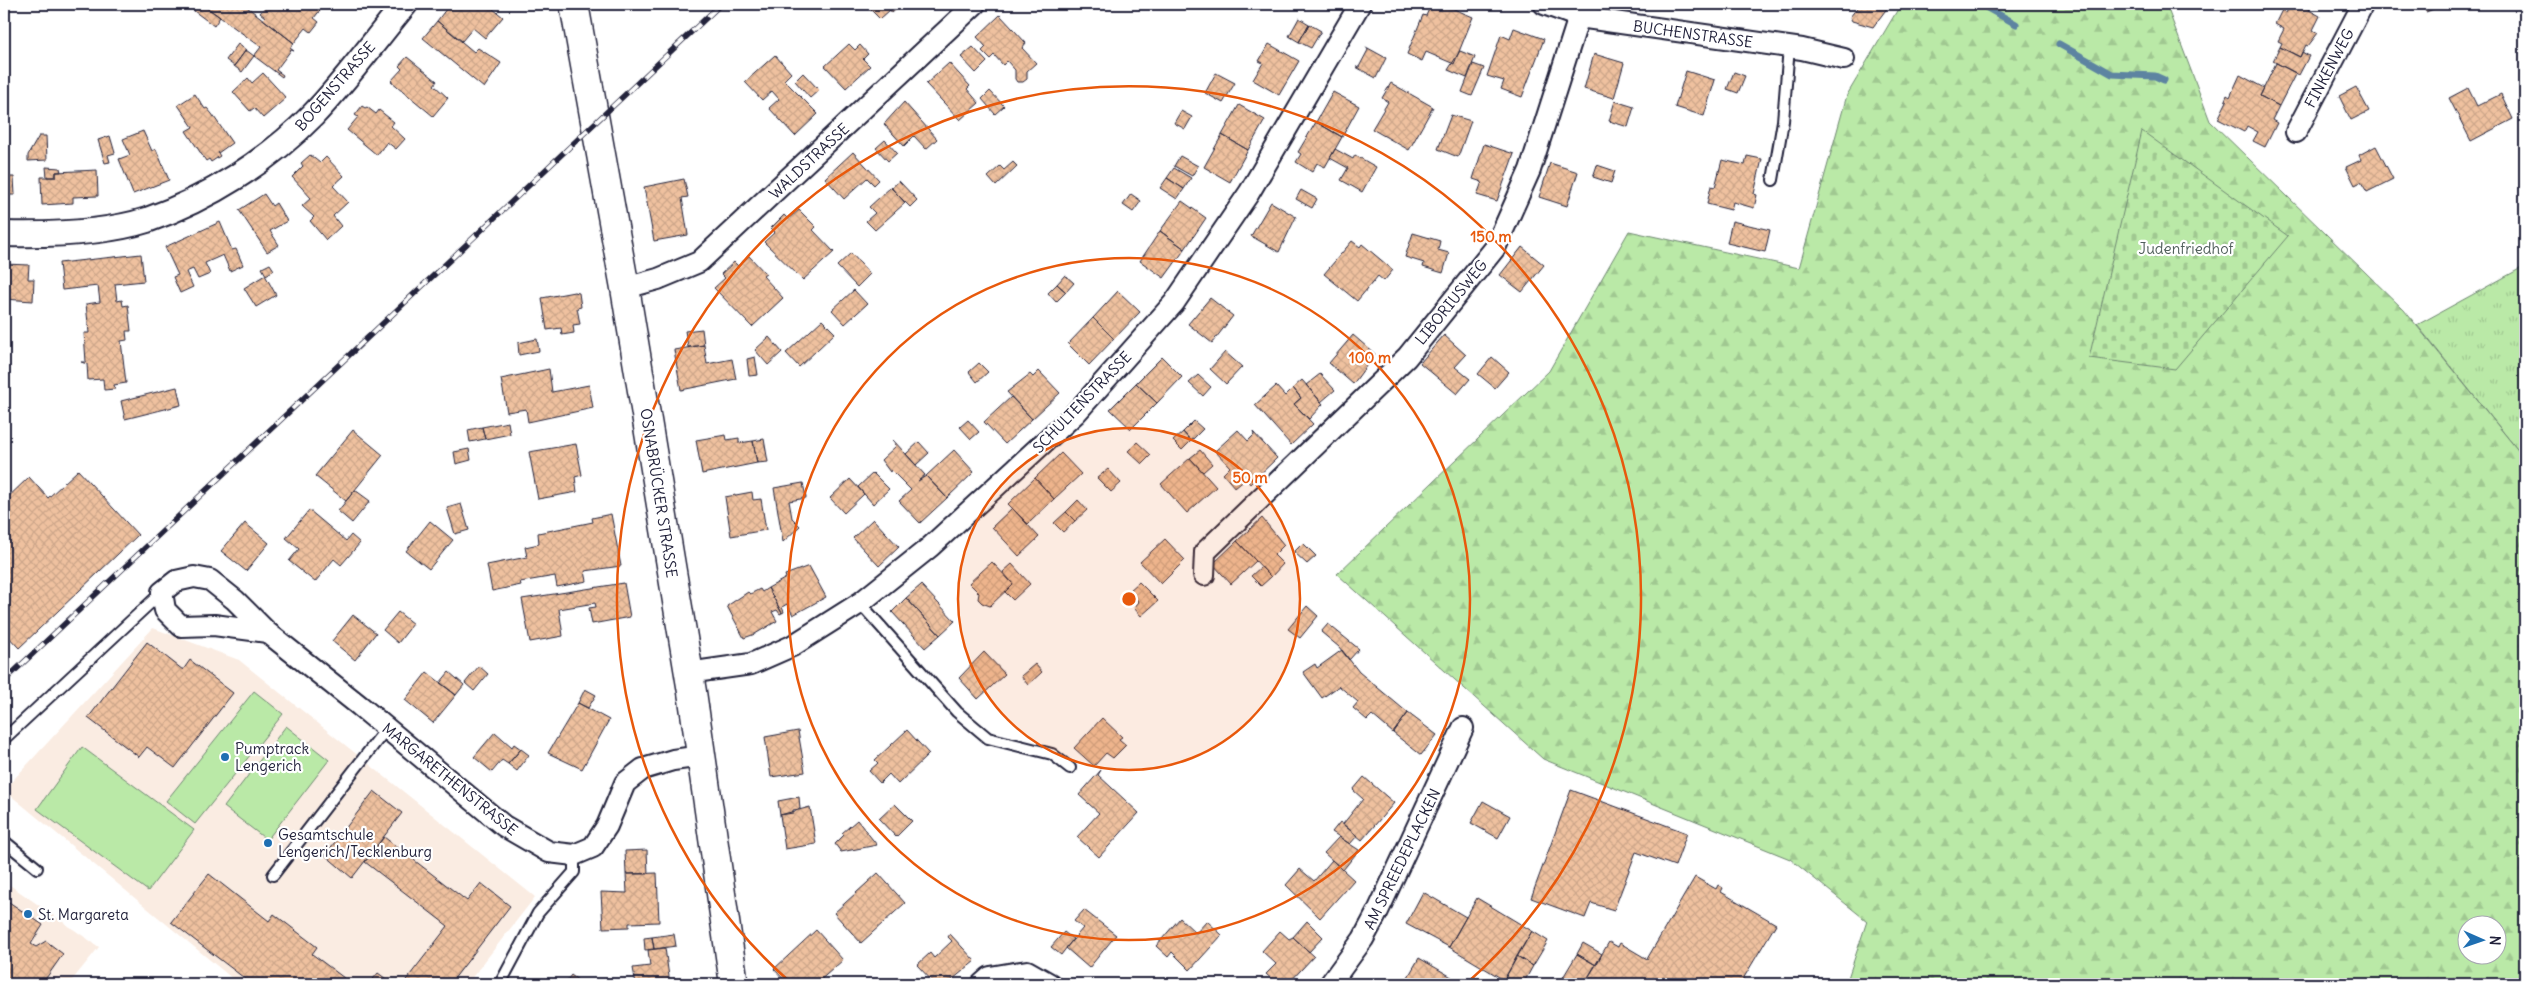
<svg xmlns="http://www.w3.org/2000/svg" width="2529" height="988" viewBox="0 0 2529 988" font-family="Delius,sans-serif">
<defs>
<pattern id="grass-tufts" width="24" height="20" patternUnits="userSpaceOnUse" patternTransform="scale(1.25)"><rect width="24" height="20" fill="#bae9a7"/><path d="M3 7l-1-3M5 7V3M7 7l1-3M15 17l-1-3M17 17v-4M19 17l1-3" fill="none" stroke="#a0c891"/></pattern>
<pattern id="forest-firs" width="22" height="20" patternUnits="userSpaceOnUse" patternTransform="scale(1.25)"><rect width="22" height="20" fill="#bae9a7"/><path d="M5 1l3.5 6h-7zM16 11l3.5 6h-7z" fill="#a0c891"/></pattern>
<pattern id="cemetery-stones" width="16" height="16" patternUnits="userSpaceOnUse" patternTransform="scale(1.25)"><rect width="16" height="16" fill="#bae9a7"/><path d="M2 7V4a2 2 0 0 1 4 0v3zM10 15v-3a2 2 0 0 1 4 0v3z" fill="#a0c891"/></pattern>
<pattern id="building-cross-hatch" width="8" height="8" patternUnits="userSpaceOnUse" patternTransform="scale(1.25)"><rect width="8" height="8" fill="#efc19f"/><path d="M0 0l8 8M0 8l8-8" fill="none" stroke="#cda68a"/></pattern>
</defs>
<rect width="100%" height="100%" fill="#fff"/>
<filter id="ink" filterUnits="userSpaceOnUse"><feTurbulence type="fractalNoise" baseFrequency=".02" numOctaves="2"/><feDisplacementMap in="SourceGraphic" scale="10" xChannelSelector="R" yChannelSelector="G"/><feConvolveMatrix kernelMatrix="1 2 1 2 8 2 1 2 1" color-interpolation-filters="sRGB"/></filter>
<g filter="url(#ink)">
<!-- built -->
<path fill="#faece2" d="M153 628 239 660 535 897 467 984H239L4 790Z
M4 881 99 947 69 984H4Z"/>
<!-- grass -->
<path fill="url(#grass-tufts)" stroke="#6e8671" d="M2525 266V459L2417 325Z"/>
<!-- forest -->
<path fill="url(#forest-firs)" stroke="#6e8671" fill-rule="evenodd" d="M1901 4H2166L2210 121 2404 310 2525 459V984H1846L1867 921 1790 859 1543 759 1337 574 1549 371 1629 231 1799 268 1847 95ZM2466 926H2496V956H2466Z"/>
<!-- cemetery -->
<path fill="url(#cemetery-stones)" stroke="#6e8671" d="M2142 131 2288 236 2175 369 2089 358Z"/>
<!-- park -->
<path fill="#bae9a7" stroke="#6e8671" d="M254 691 283 714 195 824 166 801Z
M286 726 329 760 267 840 224 807Z
M82 747 194 830 148 891 37 809Z"/>
<g fill="none" stroke-linecap="round" stroke-linejoin="round">
<!-- stream -->
<path stroke="#5d84a1" stroke-width="7" d="M1980 4 2016 24
M2059 44 2112 74 2155 76 2164 80"/>
</g>
<!-- building -->
<path fill="url(#building-cross-hatch)" stroke="#22223b" d="M198 4H202L220 17 214 26 194 11Z
M202 4H243L294 43 290 48 294 51 291 50 276 70 283 75 282 77 254 56 261 47Z
M268 4H325L314 18 319 22 311 32 306 28 294 43 263 19 265 17 260 13Z
M450 4H487L503 17 485 38 473 28 462 41 437 21Z
M865 4H900L901 5 892 13 890 10 880 19Z
M1431 4H1442L1473 17 1454 64 1426 52 1422 61 1407 54 1423 15 1426 16Z
M1855 4H1884L1888 7 1873 27 1852 21 1850 17 1857 8Z
M2291 4H2312L2309 10 2320 16 2313 30 2318 33 2308 46 2306 45 2300 57 2280 47 2282 43 2278 41 2284 29 2275 24 2282 10 2286 13Z
M2422 4H2446L2426 12Z
M1000 15 1026 43 1022 48 1036 63 1027 71V79L1023 82H1017L1015 79V70L1007 61 1003 65 994 55 990 59 982 51 986 47 977 37Z
M1299 18 1309 24 1299 42 1289 36Z
M437 21 474 52 478 48 501 63 484 88 423 38Z
M1309 24 1321 31 1311 48 1299 42Z
M1514 28 1544 39 1522 97 1501 89 1504 81 1487 76 1501 35 1510 39Z
M238 44 246 50 234 66 226 60Z
M849 44 855 50 860 45 868 54 863 59 870 66 846 88 825 66Z
M1269 44 1299 61 1279 95 1253 80 1263 63 1259 61Z
M973 47 987 62 976 73 961 57Z
M1366 47 1386 58 1376 78 1356 67H1359L1368 50Z
M2280 47 2300 57 2302 52 2309 56 2299 75 2273 61Z
M246 50 254 56 242 72 234 66Z
M1460 51 1475 57 1467 78 1448 70Z
M1594 54 1624 63 1614 98 1584 89Z
M775 55 791 73 784 80 818 114 795 136 769 108 779 99 772 91 762 100 745 82Z
M407 57 437 81 434 85 448 98 433 116 391 81 402 69 399 66Z
M949 63 970 86 967 89 979 103 960 120 926 84Z
M2276 63 2296 73 2279 106 2260 96Z
M1473 64 1484 68 1472 96 1462 92Z
M1686 71 1715 80 1704 116 1675 107Z
M1734 72 1745 76 1738 93 1727 89Z
M263 73 286 98 263 118 254 108 250 111 233 92 248 78 252 83Z
M803 73 819 90 810 98 795 81Z
M1216 73 1235 83 1223 103 1205 93Z
M2240 75 2264 88 2260 96 2279 106 2272 120 2277 123 2265 147 2253 141 2258 132 2247 126 2244 132 2218 119 2227 101 2225 100 2227 95 2230 97Z
M1391 83 1433 107 1409 150 1372 129 1388 102 1382 98Z
M2356 87 2369 111 2351 120 2339 96Z
M2468 88 2477 106 2501 94 2513 119 2471 141 2449 98Z
M990 91 1004 106 995 114 982 99Z
M1333 92 1359 106 1342 137 1316 122Z
M195 94 205 109 207 108 212 114 232 143 218 153 220 156 211 162 209 159 206 161 186 131 193 127 178 105Z
M1615 101 1634 107 1628 127 1609 121Z
M904 102 937 139 926 149 914 136 904 146 884 124Z
M1239 105 1265 120 1248 150 1222 135Z
M362 106 365 108 367 107 376 114 379 110 394 122 391 126 405 139 396 149 387 142 377 155 347 130 358 117 355 115Z
M1181 111 1192 117 1185 129 1174 123Z
M1451 115 1471 121 1458 157 1438 149Z
M1316 122 1342 137 1325 167 1317 163 1312 172 1296 162 1301 154 1298 152Z
M143 131 152 151 156 149 169 180 133 194 119 159 130 155 123 139Z
M1222 135 1248 150 1230 182 1204 167Z
M39 136H46L47 160 28 161V155Z
M110 136 115 153 108 155 110 162 105 163 98 140Z
M885 140 897 153 888 161 876 148Z
M1484 144 1514 154 1497 201 1477 195 1482 182 1473 179Z
M2376 146 2393 179 2367 192 2361 182 2355 185 2346 167 2361 160 2359 155Z
M1335 149 1353 159 1355 155 1376 167 1362 192 1341 180 1348 168 1330 158Z
M853 152 879 180 874 185 867 178 844 199 825 178Z
M310 155 320 163 326 157 344 176 333 186 348 202 333 216 341 226 326 240 310 221 314 217 302 206 311 198 292 177 303 166 301 163Z
M1180 156 1198 166 1192 176 1174 166Z
M1747 156 1762 159 1754 194 1757 195 1754 208 1733 202 1731 210 1707 204 1711 186 1715 187 1722 160 1745 165Z
M1013 162 1017 166 996 186 988 177 1000 166 1004 170Z
M1550 163 1578 172 1567 206 1539 197Z
M1597 165 1615 171 1611 183 1593 177Z
M46 167 60 168 61 172H56V177H47Z
M1174 168 1191 178 1184 189 1167 178Z
M97 170 98 196 73 197V203L42 205 41 177H56V172Z
M4 177H14L15 195H5Z
M1167 178 1184 189 1177 199 1160 188Z
M684 179 688 197 682 198 688 235 654 241 644 187Z
M899 181 917 200 910 207 891 188Z
M891 187 905 203 875 230 866 221 875 213 869 207Z
M1301 190 1317 199 1312 208 1296 199Z
M264 194 272 206 276 203 287 221 270 231 279 245 267 252 239 210Z
M1131 194 1141 201 1133 212 1123 205Z
M1182 201 1206 218 1185 249 1160 231Z
M1271 202 1296 217 1279 252 1251 236Z
M799 210 816 227 813 230 834 252 803 280 764 242 775 232 771 228 784 215 788 219Z
M1732 221 1770 230 1765 252 1727 243Z
M220 222 232 250 236 249 243 265 230 271 223 255 205 263 210 274 198 279 193 269 186 272 193 287 180 293 173 277 178 275 165 247Z
M1160 231 1185 249 1164 278 1140 261Z
M1413 233 1440 241 1438 250 1449 253 1443 273 1423 267 1424 263 1405 257Z
M1352 241 1360 247 1362 244 1393 270 1384 281 1378 276 1357 301 1324 274Z
M1522 247 1544 265 1522 292 1500 275Z
M851 253 870 274 857 287 837 266Z
M141 254 144 281 115 284 117 301 122 300 123 306 128 305 131 331H126L127 340 121 341 126 383 114 385 115 389 104 390 103 379 88 380 87 364 81 362H86L84 333H89L86 304 100 302 98 286 62 290 59 263Z
M749 256 766 274 763 276 783 298 752 327 714 288 725 278 721 274 734 262 738 266Z
M4 264 29 265 28 279H34L33 301 4 299Z
M270 264 274 270 266 275 262 268Z
M265 275 276 295 256 307 244 288Z
M1065 275 1074 283 1066 292 1057 284Z
M1057 284 1066 292 1056 302 1048 293Z
M854 290 867 304 845 324 832 310Z
M1118 291 1140 312 1114 339 1093 318Z
M574 292 579 293 581 307 577 308 580 324 573 325 574 333 562 335 561 328 547 330 542 298Z
M1210 298 1233 316 1212 343 1188 324Z
M1093 318 1114 339 1089 365 1068 344Z
M822 320 835 333 799 367 786 353Z
M702 329 704 345 688 347 685 331Z
M1353 335 1375 354 1353 384 1329 363Z
M1444 335 1466 355 1455 367 1470 379 1457 394 1420 363Z
M769 337 782 352 768 365 755 350Z
M537 339 539 351 519 355 518 343Z
M704 345 707 364 732 359 736 379 681 390 674 350Z
M1225 352 1242 367 1226 384 1210 369Z
M755 357 758 375 749 376 747 359Z
M1162 357 1182 377 1157 403 1136 383Z
M1492 357 1509 372 1495 388 1478 374Z
M979 363 988 372 977 382 969 372Z
M549 369 552 392 589 385 593 408 528 422 526 409 507 412 501 379Z
M1039 371 1060 393 1032 419 1007 392 1030 374 1033 377Z
M1320 374 1335 390 1321 402 1306 385Z
M1198 375 1211 387 1203 396 1189 383Z
M1302 380 1323 404 1309 419 1294 404 1301 398 1293 388Z
M1136 383 1157 403 1131 429 1110 409Z
M1276 386 1285 396 1293 388 1301 398 1294 404 1313 424 1291 445 1255 405Z
M177 387 181 405 125 419 121 401Z
M1011 397 1032 419 1005 444 984 422Z
M968 420 979 432 971 439 960 427Z
M1194 421 1203 429 1191 441 1183 432Z
M508 422 510 434 485 439 482 427Z
M482 427 485 439 470 442 468 430Z
M353 430 383 455 346 501 315 476Z
M1238 430 1248 441 1254 435 1253 432 1277 458 1250 484 1246 479 1235 488 1223 474 1230 467 1215 451Z
M1183 432 1191 441 1182 450 1173 441Z
M726 435 727 440 739 438V443L753 441 757 463 702 474 696 440Z
M764 439 768 462 757 463 753 441Z
M893 440 925 475 918 481 926 476 947 498 920 523 899 501 911 490 891 470 890 472 881 460 896 446Z
M919 442 929 453 916 465 906 454Z
M1137 442 1151 455 1142 464 1128 451Z
M576 444 582 475 575 477 577 492 538 499 529 452Z
M469 449 471 460 456 464 454 452Z
M954 450 974 472 947 498 926 476Z
M1200 450 1212 464 1203 472 1190 458Z
M1061 453 1081 474 1054 499 1035 478Z
M1190 458 1216 487 1187 513 1161 484Z
M1108 469 1121 483 1111 492 1097 478Z
M78 470 138 535 19 648 4 632V501L29 477 48 498Z
M873 473 889 489 873 504 858 487Z
M1035 478 1054 499 1028 524 1008 504Z
M850 479 864 494 844 513 830 498Z
M803 483 806 498 789 501 792 518 800 526 783 542 774 488Z
M355 490 370 501 352 523 338 511Z
M752 492 753 500 761 499 766 530 731 536 725 497Z
M1078 500 1087 510 1075 521 1066 512Z
M461 504 469 530 455 534 447 508Z
M1012 508 1039 537 1019 556 992 527Z
M309 510 346 541 351 535 360 543 341 565 334 559 315 582 289 561 299 549 286 538Z
M1066 512 1075 521 1063 532 1054 523Z
M611 514 621 566 585 571 587 581 557 587 555 576 520 582 521 585 492 591 487 565 527 557 525 547 539 544 538 533 593 522 592 518Z
M1262 518 1284 545 1274 555 1283 564 1271 577 1237 541Z
M873 519 899 547 879 566 853 538Z
M430 521 453 540 429 569 406 551Z
M245 523 269 543 246 571 221 551Z
M1165 539 1185 560 1161 584 1140 562Z
M1237 541 1256 561 1231 584 1213 564Z
M1303 543 1316 556 1307 564 1294 552Z
M992 562 1013 584 990 606 982 603 978 599 979 593 969 583Z
M1012 564 1030 584 1013 600 1005 592 1013 584 1003 572Z
M809 566 826 597 793 615 787 604 782 607 784 612 782 613 768 588 786 578 785 575Z
M1261 567 1271 577 1261 586 1251 576Z
M1139 582 1158 601 1141 616 1134 608 1139 602 1129 591Z
M624 583 630 617 592 624 589 608 596 607 595 603 559 609 563 636 530 642 522 599Z
M921 585 955 621 940 635 906 598Z
M768 588 782 613 780 614 777 610 772 612 777 621 755 634 744 638 727 606 748 592 750 594 760 589 762 592Z
M906 598 940 635 925 648 892 612Z
M1307 606 1318 616 1300 638 1288 629Z
M398 612 413 624 398 643 383 630Z
M353 615 376 633 355 660 332 641Z
M1328 624 1359 649 1349 660 1339 647 1321 632Z
M147 642 183 670 190 660 233 693 175 768 147 747 139 757 88 718Z
M1342 650 1359 672 1408 713 1393 733 1372 715 1367 720 1353 708 1358 702 1339 686 1322 698 1303 672 1315 664 1317 668Z
M984 652 1005 674 978 699 959 678Z
M1035 664 1042 672 1028 685 1021 676Z
M479 666 488 674 474 691 465 683Z
M427 672 456 695 433 723 405 700Z
M449 672 464 685 456 695 440 683Z
M585 689 596 695 588 708 578 703Z
M578 703 609 720 582 769 548 753Z
M1408 713 1437 735 1421 755 1393 733Z
M1102 718 1122 737 1119 739 1126 745 1113 758 1106 753 1094 766 1074 748Z
M907 730 929 754 898 784 889 774 880 783 869 771 878 763 875 760Z
M798 731 805 772 771 777 765 737Z
M495 732 512 747 514 744 521 749 508 764 502 760 492 772 474 757Z
M521 749 529 755 517 771 508 764Z
M1101 770 1098 775 1139 813 1099 857 1077 837 1099 813 1079 795Z
M1364 777 1394 803 1362 840 1343 824 1363 799 1353 790Z
M1571 790 1687 833 1675 866 1636 852 1614 910 1591 903 1585 918 1531 898Z
M374 791 402 813 352 878 325 855Z
M799 797 800 809 793 810V813L780 815 778 801Z
M1483 801 1510 816 1498 838 1471 823Z
M895 804 912 821 896 837 879 819Z
M810 807 816 844 785 849 780 815Z
M857 820 877 845 841 852 835 844 844 835 842 833Z
M1340 822 1357 836 1350 844 1332 832Z
M384 837 467 901 481 883 510 906 450 984H403L448 926 365 862Z
M1339 837 1359 850 1343 870 1324 853Z
M647 850 648 874H626L625 851Z
M1332 860 1354 880 1320 918 1286 885 1300 869 1314 881Z
M657 873 659 922 629 923V927L603 928 601 892 627 893 626 874Z
M878 873 905 903 861 943 834 913Z
M209 874 269 921 274 914 317 947 312 954 352 984H252L171 922Z
M1695 877 1716 889 1718 885 1723 888 1721 892 1776 924 1740 984H1584L1609 942 1618 947 1620 943 1647 959Z
M1423 892 1466 917 1449 947 1406 924Z
M1477 898 1532 931 1504 980 1449 947Z
M6 900 43 925 31 944 36 947 46 941 63 954 42 984H4V903Z
M1084 910 1116 935 1089 968 1066 948 1083 928 1074 921Z
M1180 918 1196 933 1207 921 1222 935 1190 970 1172 952 1168 957 1156 946Z
M1307 921 1323 937 1309 952 1293 937Z
M816 930 843 960 816 984H788L774 969Z
M1280 931 1289 939 1293 937 1314 956 1288 984H1277L1266 974 1276 964 1262 951Z
M1532 931 1548 941 1533 966 1517 956Z
M1064 932 1073 939 1061 955 1051 947Z
M674 934 676 946 654 949 652 937Z
M950 934 975 961 947 984H935L917 965 930 953 934 958 952 941 948 937Z
M652 937 654 949 645 950 644 938Z
M1583 943 1602 954 1596 965 1577 954Z
M665 948 670 984H636L633 968 650 966 648 950Z
M1577 954 1596 965 1584 984H1559Z
M1517 956 1533 966 1523 984H1511L1504 980Z
M1419 958 1455 979 1467 984H1404Z
M378 973 393 984H369Z
M571 975 583 984H564Z"/>
<g fill="none" stroke-linecap="round" stroke-linejoin="round">
<defs>
<path id="service" d="M1773 180 1783 121 1789 47
M860 603 957 712 988 738 1052 754 1070 768
M4 739 162 592
M4 841 37 868
M273 875 386 729
M500 984 538 913 574 872V855"/>
<path id="minor" d="M1544 4 1579 17 1802 49 1844 59
M2296 132 2363 4
M625 288 658 279 699 262 975 4
M1204 575 1205 552 1407 357 1495 248 1530 170 1579 17
M267 632 214 625 181 626 165 610 162 592 176 581 194 577 210 580 235 600 267 632 360 706 504 826 549 852 574 855 593 847 607 826 625 783 643 769 673 760 702 756
M688 673 751 664 792 646 860 603 930 547 1075 414 1174 303 1249 193 1360 4
M982 984 990 977 1027 971 1050 984
M1330 984 1363 939 1378 911 1463 728"/>
<path id="tertiary" d="M4 234C47 235 106 233 147 220 208 199 268 161 313 115 346 81 374 41 405 4"/>
<path id="secondary" d="M574 4 625 288 692 692 734 984"/>
</defs>
<!-- service casing -->
<use href="#service" stroke="#22223b" stroke-width="14"/>
<!-- minor casing -->
<use href="#minor" stroke="#22223b" stroke-width="24"/>
<!-- tertiary casing -->
<use href="#tertiary" stroke="#22223b" stroke-width="28"/>
<!-- secondary casing -->
<use href="#secondary" stroke="#22223b" stroke-width="31"/>
<!-- service -->
<use href="#service" stroke="#fff" stroke-width="10"/>
<!-- minor -->
<use href="#minor" stroke="#fff" stroke-width="20"/>
<!-- tertiary -->
<use href="#tertiary" stroke="#fff" stroke-width="24"/>
<!-- secondary -->
<use href="#secondary" stroke="#fff" stroke-width="28"/>
<defs>
<path id="rail" d="M4 681 721 4"/>
</defs>
<!-- rail casing -->
<use href="#rail" stroke="#22223b" stroke-width="5.5"/>
<!-- rail -->
<use href="#rail" stroke="#fff" stroke-width="4" stroke-dasharray="11" stroke-linecap="butt"/>
</g>
</g>
<!-- distance rings -->
<circle cx="1129" cy="599" r="171" fill="#e8590c" fill-opacity=".12"/>
<g fill="none" stroke="#e8590c" stroke-width="2.5">
<circle cx="1129" cy="599" r="171"/>
<circle cx="1129" cy="599" r="341"/>
<path d="M790 982A512 512 0 1 1 1468 982"/>
</g>
<!-- markers -->
<g fill="#1f6fb2" stroke="#fff" stroke-width="2">
<circle cx="225" cy="757" r="5"/>
<circle cx="268" cy="843" r="5"/>
<circle cx="28" cy="914" r="5"/>
</g>
<g text-anchor="middle" dominant-baseline="central" stroke-width="4.5" stroke-linejoin="round" paint-order="stroke">
<!-- street labels -->
<g font-size="15" fill="#22223b" stroke="#fff">
<text transform="translate(1693 34) rotate(8)">BUCHENSTRASSE</text>
<text transform="translate(2329 68) rotate(-62)">FINKENWEG</text>
<text transform="translate(335 86) rotate(-49)">BOGENSTRASSE</text>
<text transform="translate(809 161) rotate(-43)">WALDSTRASSE</text>
<text transform="translate(1451 302) rotate(-51)">LIBORIUSWEG</text>
<text transform="translate(1082 402) rotate(-46)">SCHULTENSTRASSE</text>
<text transform="translate(659 493) rotate(81)">OSNABRÜCKER STRASSE</text>
<text transform="translate(450 779) rotate(39)">MARGARETHENSTRASSE</text>
<text transform="translate(1402 859) rotate(-64)">AM SPREEDEPLACKEN</text>
</g>
<!-- park labels -->
<g font-size="15" fill="#505e5b" stroke="#fff">
<text x="2186" y="248">Judenfriedhof</text>
</g>
<!-- poi labels -->
<g font-size="15" fill="#22223b" stroke="#fff" text-anchor="start">
<text x="235" y="748">Pumptrack<tspan x="235" dy="17">Lengerich</tspan></text>
<text x="278" y="834">Gesamtschule<tspan x="278" dy="17">Lengerich/Tecklenburg</tspan></text>
<text x="38" y="914">St. Margareta</text>
</g>
</g>
<circle cx="1129" cy="599" r="8" fill="#e8590c" stroke="#fff" stroke-width="2.5"/>
<g font-size="15" text-anchor="middle" font-weight="bold" fill="#e8590c" stroke="#fff" stroke-width="4.5" stroke-linejoin="round" paint-order="stroke">
<text x="1491" y="242">150 m</text>
<text x="1370" y="363">100 m</text>
<text x="1250" y="483">50 m</text>
</g>
<!-- margin -->
<rect width="2529" height="988" fill="none" stroke="#fff" stroke-width="20"/>
<rect x="10" y="10" width="2509" height="968" fill="none" stroke="#22223b" stroke-width="2" filter="url(#ink)"/>
<!-- north arrow -->
<g transform="translate(2482 940) rotate(92)"><circle r="24" fill="#ffffff" stroke="#a7a7b1"/>
<path d="M0-4L9 19L0 12L-9 19Z" fill="#1f6fb2"/>
<text y="-8" font-size="14" font-weight="bold" text-anchor="middle" fill="#22223b">N</text>
</g>
</svg>
